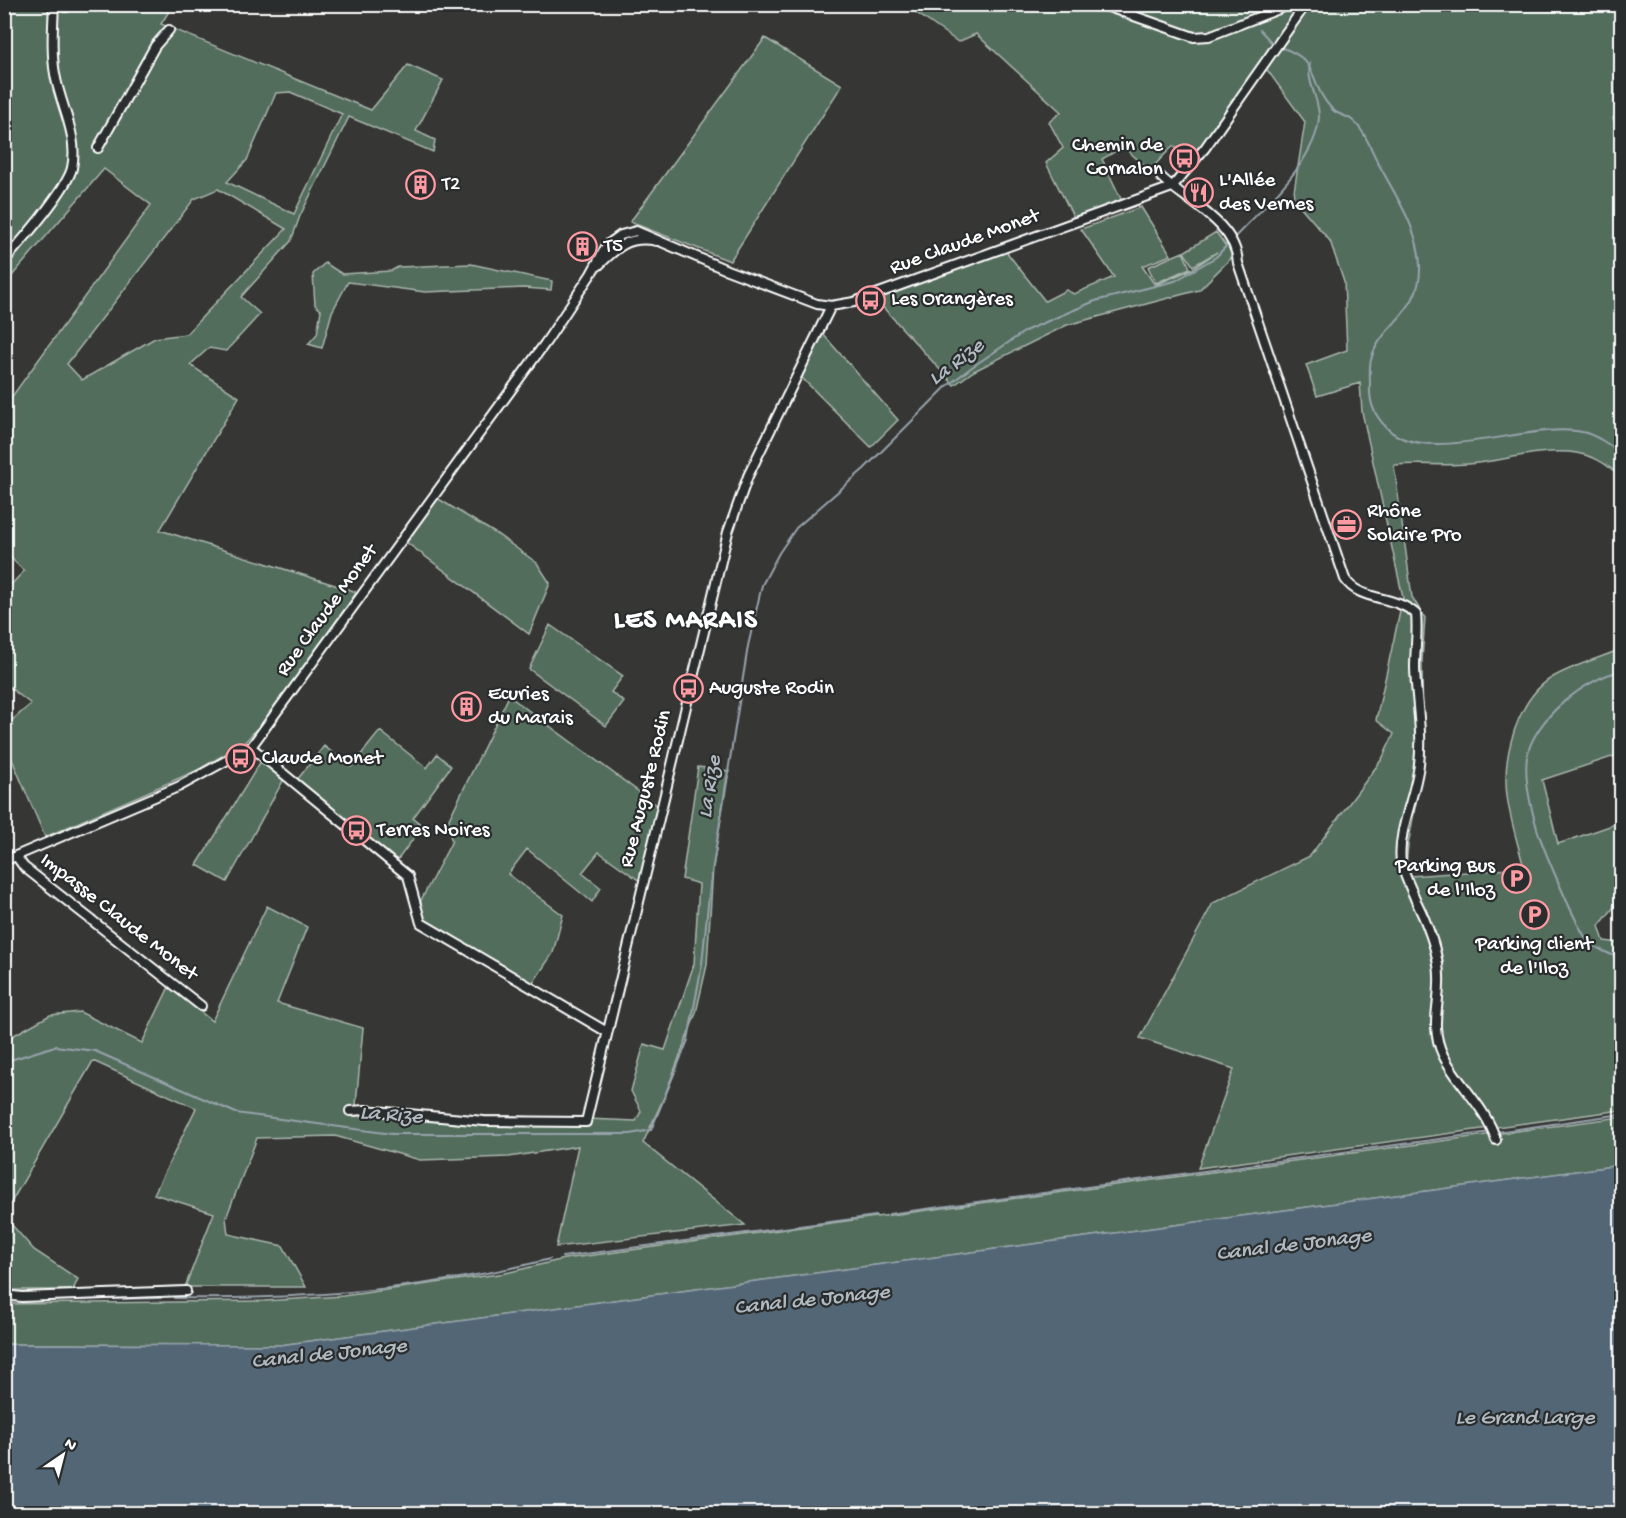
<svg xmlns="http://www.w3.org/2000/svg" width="1626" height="1518" viewBox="0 0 1626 1518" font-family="'Gochi Hand',sans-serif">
<rect width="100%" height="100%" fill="#363635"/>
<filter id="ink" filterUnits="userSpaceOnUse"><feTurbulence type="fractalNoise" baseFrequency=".0167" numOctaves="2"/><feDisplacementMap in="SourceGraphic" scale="12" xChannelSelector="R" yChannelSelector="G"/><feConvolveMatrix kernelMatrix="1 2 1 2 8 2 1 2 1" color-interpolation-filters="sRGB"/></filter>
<g filter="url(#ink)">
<!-- green -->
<path fill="#536d5c" stroke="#a9b6ae" stroke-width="1.5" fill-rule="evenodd" d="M4 5H173L161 24 371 110 408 65 443 80 416 131 435 140 433 152 349 117 300 216 291 241 241 297 260 314 226 351 209 348 190 365 239 397 160 530 357 592 273 711 244 743 200 769 45 837 5 743V726L31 704 5 684V591L24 571 5 552V406L151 205 104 169 5 284ZM290 92 342 114 294 214 227 182 247 160 276 93ZM218 189 286 229 186 334 155 338 82 380 67 364 194 199Z
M905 5H1621V109L1613 118 1622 143 1621 479C1582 431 1520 460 1468 464 1444 466 1418 463 1394 465L1412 597 1425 618 1422 660 1423 765 1408 845 1406 865 1410 876 1524 868C1518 844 1510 820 1507 796 1502 757 1517 698 1553 677 1574 665 1600 658 1621 649V754L1542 780 1558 844 1621 822V903L1614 907 1599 926 1604 941 1621 943V1110L1198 1168 1234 1069 1140 1038 1213 903 1310 856 1382 759 1394 734 1376 720 1403 598 1362 412 1360 383 1317 396 1306 365 1347 350 1344 282 1330 241 1293 198 1305 122 1268 71 1260 66 1208 138 1190 157 1173 146 1150 170 1123 147 1102 159 1123 203 1075 220 1046 163 1063 148 1049 122 1061 112 976 34 958 42Z
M765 38 842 85 730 261 630 222Z
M1141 207 1171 255 1142 266 1155 285 1192 269 1217 252 1193 266 1184 252 1216 232 1225 245 1228 243 1233 250 1229 260 1199 290 1067 325 974 371 954 385 869 292 1001 245 1045 301 1066 290 1074 294 1114 277 1081 229Z
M1183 252 1190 268 1156 283 1148 267Z
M325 263 342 274 391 271 398 267 471 264 552 281 551 290 524 288 425 292 348 282 332 312 322 348 308 344 317 334 321 310 315 305 313 274Z
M822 333 898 420 871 447 801 377Z
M437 498 498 535 537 563 550 583 529 634 406 542Z
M550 625 623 676 611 692 624 702 606 726 529 669Z
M509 696 658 806 640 881 599 852 582 873 601 888 592 902 527 849 508 874 563 915 553 953 531 986 428 925 421 915 419 904 452 841 448 830 449 819Z
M380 731 427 768 437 754 451 766 413 818 423 826 396 862 297 780 324 746 351 767Z
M261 761 284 779 227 882 197 865Z
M698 767 729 771 713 867 707 965 696 1013 665 1095 643 1143 745 1225 556 1247 578 1146 509 1157 420 1160 335 1136 257 1138 226 1218 228 1234 283 1246 306 1287H185L214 1213 154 1194 196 1108 93 1061 5 1213V1040L50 1015 80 1012 142 1043 169 987 212 1021 267 906 307 927 277 1003 363 1028 355 1116H512L636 1121 641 1111 631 1091 644 1044 665 1050 694 964 699 884 682 879Z
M1621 1117V1165L280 1345 5 1344 4 1304 264 1301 343 1296 506 1273 564 1259Z
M4 1216 34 1250 78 1279 73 1290H5Z"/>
<!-- water -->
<path fill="#526675" stroke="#97a3ac" stroke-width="1.5" d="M1621 1165V1513H5V1344L280 1345Z"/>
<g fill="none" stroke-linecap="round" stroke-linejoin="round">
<!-- stream -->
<path stroke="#97a3ac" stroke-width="2" d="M1249 4V6
M1260 30 1274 45
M1279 47C1322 59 1307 83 1332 109 1337 115 1346 115 1352 120 1367 132 1372 154 1382 170 1398 200 1419 231 1420 266 1422 313 1379 325 1371 360 1369 367 1370 376 1370 383 1369 402 1373 414 1387 428 1424 467 1531 421 1582 432 1594 434 1612 446 1622 454
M1233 239C1262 208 1317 161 1319 117 1319 98 1306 82 1310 63
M1622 671C1586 677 1533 720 1527 757 1524 779 1530 804 1536 825 1540 842 1578 931 1589 942 1596 948 1612 956 1622 958
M4 1062 55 1046 95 1051 236 1113 392 1134H630L651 1130 688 1040 702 964 710 885 748 646 762 585 779 553 796 528 864 469 947 386 972 367 1027 330 1095 301 1175 281 1216 257 1229 243
M1497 1132 1622 1114
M889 1214 1491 1132
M562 1257 876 1216
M174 1298C300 1300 428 1290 550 1259
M4 1301 161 1298"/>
<defs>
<path id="minor" d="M57 4 66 7 77 4
M1100 4 1194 37 1209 36 1292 4
M98 148 155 46 169 30
M1161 177C1187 202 1236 223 1238 263L1345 579C1360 602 1393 594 1416 614 1418 633 1415 649 1415 668 1416 700 1423 732 1419 764 1416 795 1397 831 1401 862 1404 876 1411 888 1416 901 1426 921 1435 943 1438 965 1444 998 1427 1021 1443 1055 1458 1085 1486 1107 1496 1140
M4 261C20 243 67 189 72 168 79 135 60 105 55 74 51 51 53 27 54 4
M598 266C617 247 629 235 657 241
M251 747 408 876 421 923 607 1032
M16 856 24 867 201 1006
M4 861 180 786 251 747 546 342 591 274 607 245 621 235 636 231 727 270 817 304 831 306 854 302 1172 187 1205 148 1306 4
M350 1111 365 1110 484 1121 586 1122 728 532 748 476 831 306
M4 1295 22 1297 186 1291"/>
</defs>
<!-- minor casing -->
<use href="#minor" stroke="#fff" stroke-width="12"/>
<!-- minor -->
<use href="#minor" stroke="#2a2d2e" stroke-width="8"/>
</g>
</g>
<!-- icons -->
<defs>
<symbol id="bus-ring" viewBox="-11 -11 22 22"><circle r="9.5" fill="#2a2d2e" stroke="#ff9aa2" stroke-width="1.5"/><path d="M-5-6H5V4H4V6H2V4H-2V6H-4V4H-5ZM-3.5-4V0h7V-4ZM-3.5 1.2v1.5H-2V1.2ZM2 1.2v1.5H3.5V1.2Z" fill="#ff9aa2"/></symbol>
<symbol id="building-ring" viewBox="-11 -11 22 22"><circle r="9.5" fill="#2a2d2e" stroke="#ff9aa2" stroke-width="1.5"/><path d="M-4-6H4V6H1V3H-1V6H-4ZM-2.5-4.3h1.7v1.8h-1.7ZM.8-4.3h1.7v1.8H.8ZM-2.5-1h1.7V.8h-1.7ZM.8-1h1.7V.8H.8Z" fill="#ff9aa2"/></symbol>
<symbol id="restaurant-ring" viewBox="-11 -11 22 22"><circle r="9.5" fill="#2a2d2e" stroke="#ff9aa2" stroke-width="1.5"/><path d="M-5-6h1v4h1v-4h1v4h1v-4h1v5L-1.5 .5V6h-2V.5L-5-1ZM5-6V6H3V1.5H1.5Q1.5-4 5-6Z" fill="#ff9aa2"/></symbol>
<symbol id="office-ring" viewBox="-11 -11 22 22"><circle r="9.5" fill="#2a2d2e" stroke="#ff9aa2" stroke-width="1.5"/><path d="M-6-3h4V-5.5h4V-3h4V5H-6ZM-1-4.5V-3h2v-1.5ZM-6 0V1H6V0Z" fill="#ff9aa2"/></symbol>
<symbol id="parking-ring" viewBox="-11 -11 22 22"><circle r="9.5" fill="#2a2d2e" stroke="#ff9aa2" stroke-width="1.5"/><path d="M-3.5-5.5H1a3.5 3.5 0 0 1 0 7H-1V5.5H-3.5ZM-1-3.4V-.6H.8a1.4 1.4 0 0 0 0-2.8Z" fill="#ff9aa2"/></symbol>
</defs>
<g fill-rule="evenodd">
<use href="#bus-ring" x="1168" y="142" width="33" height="33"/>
<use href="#building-ring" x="404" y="168" width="33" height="33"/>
<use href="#restaurant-ring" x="1182" y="176" width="33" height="33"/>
<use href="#building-ring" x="566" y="230" width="33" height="33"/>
<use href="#bus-ring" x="854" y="284" width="33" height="33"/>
<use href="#office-ring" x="1330" y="508" width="33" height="33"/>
<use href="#bus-ring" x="672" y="672" width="33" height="33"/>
<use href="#building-ring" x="450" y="690" width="33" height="33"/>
<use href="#bus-ring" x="224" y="742" width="33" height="33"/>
<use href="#bus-ring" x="340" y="814" width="33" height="33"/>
<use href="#parking-ring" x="1500" y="862" width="33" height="33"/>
<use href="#parking-ring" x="1518" y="898" width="33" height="33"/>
</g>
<g text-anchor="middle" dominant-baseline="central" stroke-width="4.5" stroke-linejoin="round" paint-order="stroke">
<!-- poi labels -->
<g font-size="21" fill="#fff" stroke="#2a2d2e" text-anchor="start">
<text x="1163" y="146" text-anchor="end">Chemin de<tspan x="1163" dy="24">Cornalon</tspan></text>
<text x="1219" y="181">L'Allée<tspan x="1219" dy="24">des Vernes</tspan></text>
<text x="442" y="185">T2</text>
<text x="604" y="247">T5</text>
<text x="891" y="300">Les Orangères</text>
<text x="1367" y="512">Rhône<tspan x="1367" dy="24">Solaire Pro</tspan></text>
<text x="709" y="689">Auguste Rodin</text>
<text x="488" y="695">Ecuries<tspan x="488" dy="24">du Marais</tspan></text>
<text x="262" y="759">Claude Monet</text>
<text x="377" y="831">Terres Noires</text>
<text x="1495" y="867" text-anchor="end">Parking Bus<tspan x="1495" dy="24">de l'Iloz</tspan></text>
<text x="1534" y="945" text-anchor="middle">Parking client<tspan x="1534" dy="24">de l'Iloz</tspan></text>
</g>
<!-- street labels -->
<g font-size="21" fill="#fff" stroke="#2a2d2e">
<text transform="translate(965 243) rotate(-20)">Rue Claude Monet</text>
<text transform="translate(328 611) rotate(-54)">Rue Claude Monet</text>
<text transform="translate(647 789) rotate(-76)">Rue Auguste Rodin</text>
<text transform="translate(118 918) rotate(38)">Impasse Claude Monet</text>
</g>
<!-- water labels -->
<g font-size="22" font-style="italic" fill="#b1bac1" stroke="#2a2d2e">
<text transform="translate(957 363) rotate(-37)">La Rize</text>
<text transform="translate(711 787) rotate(-81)">La Rize</text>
<text transform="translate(391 1116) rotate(4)">La Rize</text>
<text transform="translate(1294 1246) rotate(-7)">Canal de Jonage</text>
<text transform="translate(812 1301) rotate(-6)">Canal de Jonage</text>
<text transform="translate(329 1355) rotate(-6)">Canal de Jonage</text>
<text x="1525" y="1419">Le Grand Large</text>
</g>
<!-- district labels -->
<g font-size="27" font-weight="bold" letter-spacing="1.5" fill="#fff" stroke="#2a2d2e">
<text x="686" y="622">LES MARAIS</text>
</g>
</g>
<!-- margin -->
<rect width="1626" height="1518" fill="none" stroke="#2a2d2e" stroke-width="24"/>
<rect x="12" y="12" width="1602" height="1494" fill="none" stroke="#fff" stroke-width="2" filter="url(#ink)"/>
<!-- north arrow -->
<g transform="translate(63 1455) rotate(35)" stroke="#2a2d2e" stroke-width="4.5" paint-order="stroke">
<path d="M0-4.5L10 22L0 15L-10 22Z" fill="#ffffff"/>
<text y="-9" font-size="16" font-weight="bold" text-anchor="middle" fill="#ffffff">N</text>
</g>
</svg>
